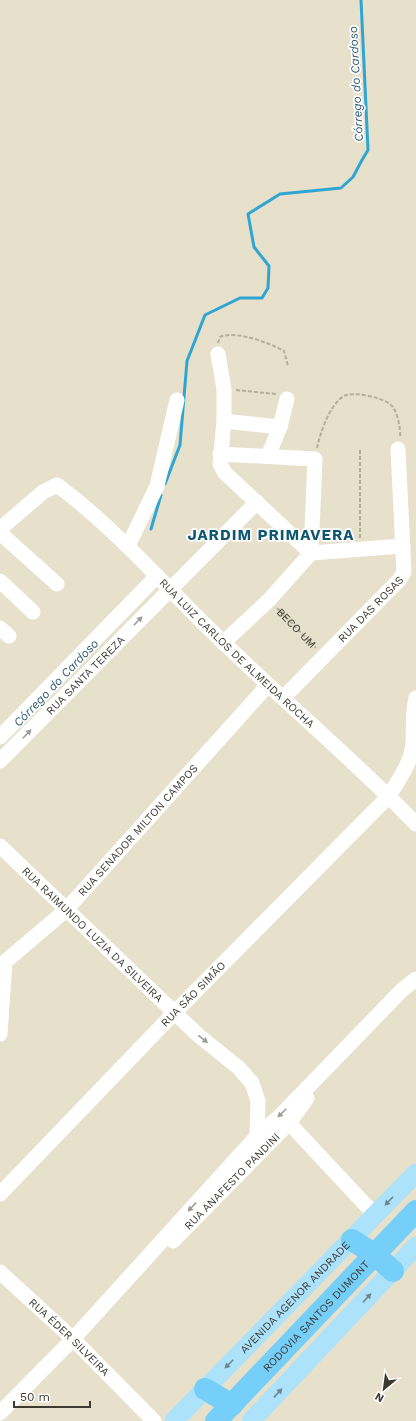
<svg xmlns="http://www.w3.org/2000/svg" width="416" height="1421" viewBox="0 0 416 1421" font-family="'Work Sans',sans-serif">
<rect width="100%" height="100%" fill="#e7e0cb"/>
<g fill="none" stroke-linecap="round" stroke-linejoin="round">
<!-- stream -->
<path stroke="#2ea5d3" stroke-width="3" d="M165 484 180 445 187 361 205 315 240 298H262L268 288 269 266 254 247 248 214 280 194 341 188 353 177 362 160 368 150 361 0
M151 529 161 495"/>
<!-- path -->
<g stroke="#b4ae9d" stroke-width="2" stroke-dasharray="4 2" stroke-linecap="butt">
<path d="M218 343 220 337C235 330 270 343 284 351L288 366"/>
<path d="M236 390 276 394"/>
<path d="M317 448C320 433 330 404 344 396 353 391 382 397 391 405 397 410 401 429 400 437"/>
<path d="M360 450V538"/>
<path id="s1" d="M277 608 316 648"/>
</g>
<!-- minor -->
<g stroke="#fff" stroke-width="15">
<path d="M218 354 224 389V421L220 464 225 473 311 553 403 546"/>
<path d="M224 421 280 427"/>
<path d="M220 454 315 459 311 553 269 600 223 643"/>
<path d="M268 456 280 427 287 399"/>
<path id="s2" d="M0 529 43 492 57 485C119 531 168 590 224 643 287 704 355 761 416 824"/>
<path d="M0 533 57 584"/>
<path d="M128 546 157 486 177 400"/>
<path d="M0 581 33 612"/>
<path d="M0 628 9 636"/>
<path id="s3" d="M283 698 400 579 404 572 398 449"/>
<path d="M0 737 157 576"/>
<path id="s4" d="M0 761 257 502"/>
<path id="s5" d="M0 846 198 1035 239 1068 252 1083 258 1101 257 1136"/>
<path id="s6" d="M0 966 66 910 268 685"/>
<path d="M0 1034 5 962"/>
<path d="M289 1123 375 1215"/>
<path id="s7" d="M0 1194 175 1012 389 796C399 779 412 762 413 742 414 725 412 716 416 698"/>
<path id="s8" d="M173 1241 289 1123 307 1098"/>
<path id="s9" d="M0 1272 73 1339 154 1421"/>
<path d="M0 1413 73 1339 257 1136 279 1117 402 990 416 979"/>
</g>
<!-- major -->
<g stroke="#ade2fb" stroke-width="19">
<path id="s10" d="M174 1421 416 1173"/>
<path d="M251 1421 416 1246"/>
</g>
<!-- highway -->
<g stroke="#76cff9" stroke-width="22">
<path d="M352 1240 374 1254 393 1271"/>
<path d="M205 1389 232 1405"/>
<path id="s11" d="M216 1421 416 1211"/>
</g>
</g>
<!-- one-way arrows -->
<defs><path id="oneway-solid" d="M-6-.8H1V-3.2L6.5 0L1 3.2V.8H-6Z"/></defs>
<g fill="#9e9c98">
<use href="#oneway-solid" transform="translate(138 621) rotate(-46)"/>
<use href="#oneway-solid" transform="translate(27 734) rotate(-46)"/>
<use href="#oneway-solid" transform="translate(203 1039) rotate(38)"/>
<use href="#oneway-solid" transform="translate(282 1113) rotate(135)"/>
<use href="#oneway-solid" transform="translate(192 1207) rotate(133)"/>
</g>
<g fill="#6f868c">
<use href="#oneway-solid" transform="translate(389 1201) rotate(134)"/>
<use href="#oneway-solid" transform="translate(367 1298) rotate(-47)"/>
<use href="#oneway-solid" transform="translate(229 1364) rotate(135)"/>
<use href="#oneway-solid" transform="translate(278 1393) rotate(-47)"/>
</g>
<g text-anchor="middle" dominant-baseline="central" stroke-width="3.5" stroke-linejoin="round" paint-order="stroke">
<!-- street labels -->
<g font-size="11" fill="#3d3a32" stroke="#fff">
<text stroke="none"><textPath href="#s3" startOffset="125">RUA DAS ROSAS</textPath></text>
<text stroke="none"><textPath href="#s1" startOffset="28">BECO UM</textPath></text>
<text stroke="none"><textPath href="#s2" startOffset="319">RUA LUIZ CARLOS DE ALMEIDA ROCHA</textPath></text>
<text stroke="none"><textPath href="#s4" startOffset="121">RUA SANTA TEREZA</textPath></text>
<text stroke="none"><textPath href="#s6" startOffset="194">RUA SENADOR MILTON CAMPOS</textPath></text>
<text stroke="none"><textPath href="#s5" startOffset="128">RUA RAIMUNDO LUZIA DA SILVEIRA</textPath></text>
<text stroke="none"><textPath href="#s7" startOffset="278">RUA SÃO SIMÃO</textPath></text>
<text stroke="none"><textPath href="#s8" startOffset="84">RUA ANAFESTO PANDINI</textPath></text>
<text stroke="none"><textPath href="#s10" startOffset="173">AVENIDA AGENOR ANDRADE</textPath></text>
<text stroke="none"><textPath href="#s11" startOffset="145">RODOVIA SANTOS DUMONT</textPath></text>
<text stroke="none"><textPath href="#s9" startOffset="95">RUA ÉDER SILVEIRA</textPath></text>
</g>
<!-- water labels -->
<g font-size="12" font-style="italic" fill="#2d5b70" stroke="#fff">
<text transform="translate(356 84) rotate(-93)">Córrego do Cardoso</text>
<text transform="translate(56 683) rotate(-46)">Córrego do Cardoso</text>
</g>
<!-- district labels -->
<g font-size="15" font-weight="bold" letter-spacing="1" fill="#0d5772" stroke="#fff">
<text x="271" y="535">JARDIM PRIMAVERA</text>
</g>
</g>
<!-- north arrow -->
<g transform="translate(384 1389) rotate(209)" stroke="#ffffff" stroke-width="3" paint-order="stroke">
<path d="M0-3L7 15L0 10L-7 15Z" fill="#3d3a32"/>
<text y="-6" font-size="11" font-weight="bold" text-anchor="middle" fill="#3d3a32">N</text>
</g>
<!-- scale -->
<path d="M14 1401v6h76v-6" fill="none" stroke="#3d3a32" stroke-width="2"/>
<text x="20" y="1401" font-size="12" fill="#3d3a32" stroke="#ffffff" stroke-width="3" paint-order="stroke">50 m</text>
</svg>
